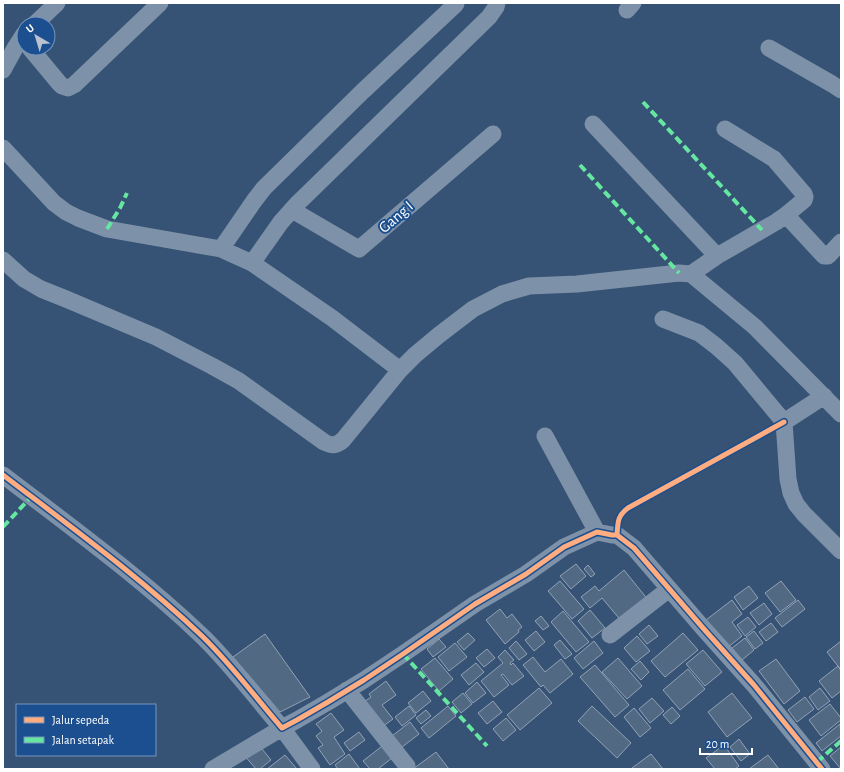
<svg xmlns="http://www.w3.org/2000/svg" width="844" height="772" viewBox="0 0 844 772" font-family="'Alegreya Sans',sans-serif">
<rect width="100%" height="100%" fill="#365274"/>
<!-- building -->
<path fill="#526984" stroke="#92a2b6" d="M576 564 586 576 571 589 560 576Z
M588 565 595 574 591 577 584 569Z
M624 570 649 601 623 623 602 598 590 608 581 597 595 586 599 591Z
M560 581 584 609 572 619 548 591Z
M781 581 796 600 780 612 765 593Z
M749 586 758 598 743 610 734 597Z
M732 600 742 614 732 622 742 636 727 648 706 620Z
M798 600 805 609 782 627 775 618Z
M764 603 772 614 759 625 750 613Z
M500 609 507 618 512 614 522 627 518 630 519 632 505 644 486 620Z
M590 610 605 628 592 638 578 621Z
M563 611 589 642 576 652 551 622Z
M541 616 549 626 543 630 535 621Z
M748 617 756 627 745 636 737 625Z
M771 623 778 632 766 641 759 632Z
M649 625 658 636 647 644 639 634Z
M536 631 545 642 534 651 525 640Z
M754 631 763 643 755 649 746 637Z
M468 633 475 640 464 650 457 642Z
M683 633 698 650 665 677 651 661Z
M265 634 310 697 280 712 233 657Z
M637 636 650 651 636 662 624 648Z
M745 638 754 650 742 660 732 648Z
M439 639 446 647 433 657 427 649Z
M560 640 572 654 565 659 554 645Z
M516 641 527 654 519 660 509 648Z
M594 641 603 653 583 669 574 658Z
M841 641V670L827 652Z
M455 643 467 657 449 671 438 657Z
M487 649 495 658 484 667 476 658Z
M505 650 514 660 510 663 511 665 513 663 524 676 512 685 503 674 501 675 509 685 494 697 481 681 503 663 498 657Z
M703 650 722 672 705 686 686 664Z
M533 657 545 672 561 659 573 674 550 693 543 685 541 687 523 665Z
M435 658 453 679 439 691 421 669Z
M618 658 642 686 627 699 602 672Z
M776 659 800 691 784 704 759 671Z
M640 661 649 672 641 680 631 669Z
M476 663 484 672 469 685 461 675Z
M595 665 629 705 615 717 580 677Z
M838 666 841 671V691L832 698 819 681Z
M688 669 705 689 680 710 663 690Z
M386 681 396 695 382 705 393 719 379 729 361 704 371 697 369 694Z
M477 682 486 693 473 703 465 693Z
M539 688 552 703 520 730 507 715Z
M820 688 830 701 818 710 809 697Z
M423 691 431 701 416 713 408 703Z
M463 693 472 704 461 713 452 702Z
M732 693 752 718 727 737 708 712Z
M805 697 814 709 797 722 788 710Z
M652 698 664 711 650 723 639 709Z
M493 701 502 712 487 724 478 713Z
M830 704 841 718V720L821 736 809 720Z
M409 706 416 715 402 726 395 717Z
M448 706 456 716 429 738 421 728Z
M592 706 631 743 617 758 578 721Z
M672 707 680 716 671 724 663 715Z
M634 708 651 728 640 737 624 717Z
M426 710 431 716 421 724 416 718Z
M331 713 344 730 334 737 345 754 330 765 318 748 323 745 316 736 322 731 316 724Z
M506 718 516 730 503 741 493 729Z
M410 722 419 734 397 751 387 740Z
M840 724 841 736 822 751 816 743Z
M359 732 365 740 350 751 344 743Z
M739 739 750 754 741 761 730 747Z
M386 743 396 755 378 769H370L363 761Z
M258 744 271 760 260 769H256L244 755Z
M724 745 739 766 735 769H715L706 758Z
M841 747V769L830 756Z
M436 752 449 769H413Z
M349 754 360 769H338L335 765Z
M651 754 663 769H633L632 768Z
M285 755 297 769H267Z
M768 755 779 769H749Z"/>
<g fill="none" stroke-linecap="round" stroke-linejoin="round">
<!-- minor -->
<path stroke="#7d92a8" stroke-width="17" d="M627 10 633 3
M35 24 57 3
M30 48 59 83 62 86 68 88 74 85 160 3
M769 48 832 84 841 90
M3 70 15 48 24 34
M593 124 717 256
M725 129 774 159 804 194 805 197 804 200 786 215
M3 148 54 203 66 212 78 218 107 229 221 249 252 263 332 318 400 370
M292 210 359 249 493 134
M221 249 254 201 264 188 363 91 456 4
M3 260 24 279 41 289 66 299 156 337 212 366 239 381 324 442C332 446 336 446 343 440L400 370 415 355 439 335 473 309 502 294 529 286 577 284 679 273 691 274 755 327 841 414
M252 263 281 222 298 203 489 17 496 7 497 3
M691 274 717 256 776 222 786 215 824 256H828L841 242
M663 319 699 333 716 346 735 363 784 422 788 479 791 493 796 504 804 514 841 551
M784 422 824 396
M545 436 597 532
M3 475C71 527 140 577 202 636 231 664 255 697 282 728L297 720 328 702 364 680 403 654 475 604 526 574 564 547 597 532 612 535H617L634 548 703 628 754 685 822 769
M610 635 669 589
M347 690 407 766
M213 769 282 728 312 769"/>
<!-- quiet -->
<path stroke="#66e7a1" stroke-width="4" stroke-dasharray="8 4" stroke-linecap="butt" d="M643 102 762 230
M580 165 679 273
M107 229 120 208 127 193
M3 527 31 497
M403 654 487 746
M817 762 841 741"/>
<defs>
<path id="cycleway" d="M3 475C71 527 140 577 202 636 231 664 255 697 282 728L297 720 328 702 364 680 403 654 475 604 526 574 564 547 597 532 612 535H617L634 548 703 628 754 685 822 769
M617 535C618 523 617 516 628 508L784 422"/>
</defs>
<!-- cycleway casing -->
<use href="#cycleway" stroke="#1b4f8f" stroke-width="8"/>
<!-- cycleway -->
<use href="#cycleway" stroke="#ffac80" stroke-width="5"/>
</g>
<g text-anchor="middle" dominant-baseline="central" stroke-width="4" stroke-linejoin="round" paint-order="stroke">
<!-- street labels -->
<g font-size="16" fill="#fff" stroke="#1b4f8f">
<text transform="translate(396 217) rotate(-41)">Gang I</text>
</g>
</g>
<!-- border -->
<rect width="844" height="772" fill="none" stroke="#ffffff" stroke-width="8"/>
<!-- legend -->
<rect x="16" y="704" width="140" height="52" fill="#1b4f8f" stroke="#7695bc"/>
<rect x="24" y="717" width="20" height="6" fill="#ffac80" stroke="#7695bc"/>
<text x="52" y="724" font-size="12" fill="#ffffff">Jalur sepeda</text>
<rect x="24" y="737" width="20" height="6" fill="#66e7a1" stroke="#7695bc"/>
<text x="52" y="744" font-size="12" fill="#ffffff">Jalan setapak</text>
<!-- north arrow -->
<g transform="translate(36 36) rotate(322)"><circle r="19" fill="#1b4f8f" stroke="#7695bc"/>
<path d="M0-3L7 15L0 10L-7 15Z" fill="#b9c2ce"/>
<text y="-6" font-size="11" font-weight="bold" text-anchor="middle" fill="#ffffff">U</text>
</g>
<!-- scale -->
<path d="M700 748v6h52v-6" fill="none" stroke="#ffffff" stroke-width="2"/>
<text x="706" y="748" font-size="12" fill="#ffffff" stroke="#1b4f8f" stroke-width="3" paint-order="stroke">20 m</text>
</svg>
